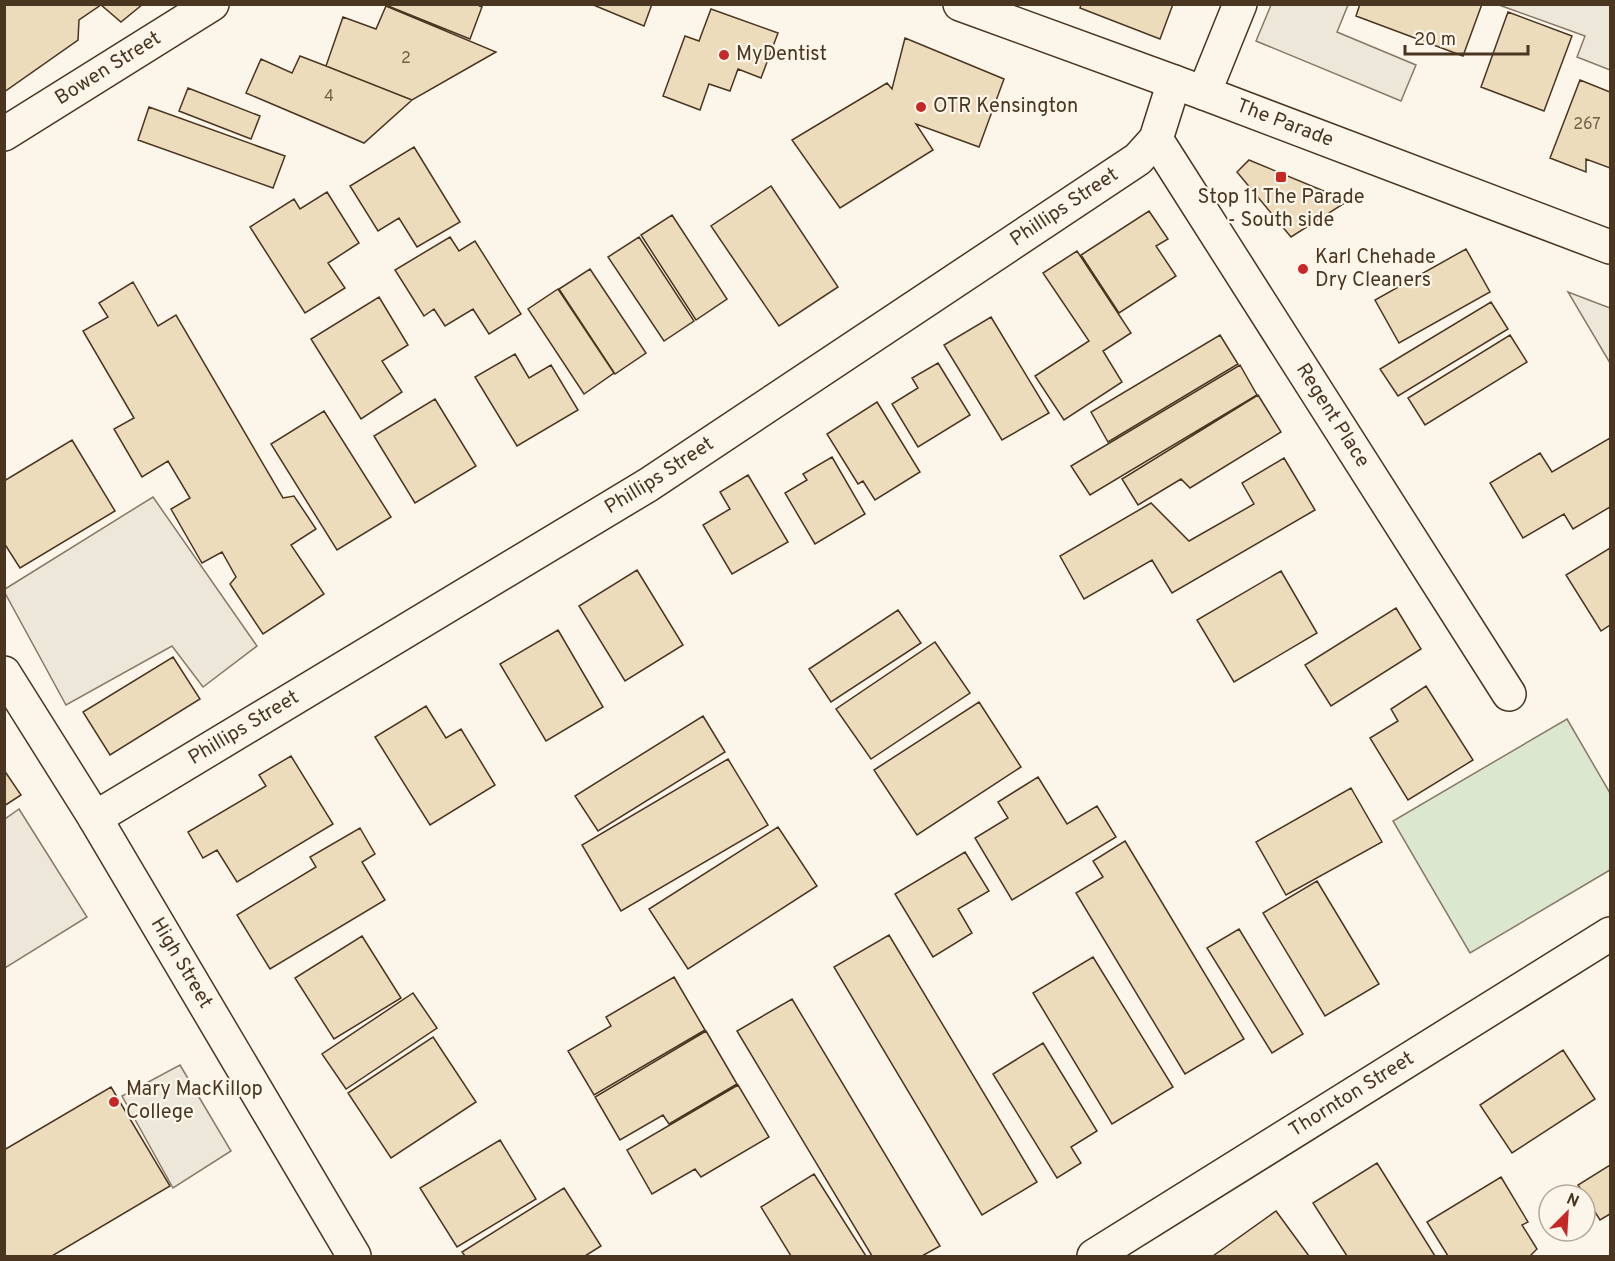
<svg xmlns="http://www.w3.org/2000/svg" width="1615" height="1261" viewBox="0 0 1615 1261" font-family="Overpass,sans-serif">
<rect width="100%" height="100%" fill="#fbf6e9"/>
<!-- green -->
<path fill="#dce7d0" stroke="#887966" stroke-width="1.5" d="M1567 719 1610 793V870L1470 953 1393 821Z"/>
<!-- parking -->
<path fill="#ede7d9" stroke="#887966" stroke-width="1.5" d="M1271 5H1348L1337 32 1416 65 1401 101 1256 41Z
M1499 5H1610V70L1577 57 1585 36Z
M1568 292 1610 308V363Z
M153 497 257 646 203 687 172 646 66 705 5 593V589Z
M19 809 87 917 5 968V819Z
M180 1065 231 1151 173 1188 122 1096Z"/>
<!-- building -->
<path fill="#ecdcbc" stroke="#4a3520" stroke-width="1.5" d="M4 4H143L121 22 101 5 79 20 78 40 4 92Z
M388 4H475L482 7 470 39 388 6Z
M591 4H652L644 26Z
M1081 4H1173L1160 39 1080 8Z
M1360 4H1482L1463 56 1356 16Z
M386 6 496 52 412 100 326 66 343 17 376 29Z
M711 9 778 33 761 78 738 69 730 91 709 84 700 110 663 96 685 36 699 41Z
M1508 12 1572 36 1544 111 1481 87Z
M905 38 1004 79 979 147 916 124 933 150 840 208 792 140 887 83 892 89Z
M300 56 326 66 412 100 364 143 246 93 261 59 292 73Z
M1580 80 1610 92V168L1586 159V172L1550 158Z
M188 88 260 116 251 139 179 111Z
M149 107 285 156 273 188 138 140Z
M414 147 460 222 417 247 399 218 378 231 350 186Z
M1249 160 1348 201 1291 237 1237 172Z
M771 186 838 287 779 326 711 226Z
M327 192 359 243 328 263 345 288 305 313 250 227 294 199 300 209Z
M1149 211 1168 239 1156 246 1176 276 1119 313 1081 255Z
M672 215 727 299 696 320 641 235Z
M450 237 459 251 475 241 521 314 489 334 473 309 445 326 434 309 424 316 395 270Z
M639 237 694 321 664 341 608 257Z
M1466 249 1490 292 1399 343 1375 300Z
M1077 251 1131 333 1103 351 1122 382 1064 420 1035 376 1089 341 1043 273Z
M590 269 646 353 615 374 559 289Z
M133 282 158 326 176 315 283 498 294 496 316 529 291 545 324 594 263 634 230 584 236 577 222 552 202 563 171 509 190 498 168 461 142 477 114 429 134 418 83 331 108 317 99 303Z
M558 289 614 373 584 394 528 309Z
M379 297 408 345 382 361 402 392 361 419 311 339Z
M1491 302 1508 329 1398 396 1380 369Z
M991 317 1049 413 1002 440 944 345Z
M1220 335 1238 364 1108 442 1091 412Z
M1510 335 1527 362 1425 425 1408 398Z
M515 354 529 378 551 365 578 410 517 446 475 377Z
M938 363 970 415 918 447 892 404 918 388 912 378Z
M1240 365 1257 395 1090 495 1071 466Z
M1258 395 1281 432 1190 488 1181 479 1138 505 1122 479Z
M435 399 476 466 415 503 374 436Z
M877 402 920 472 875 500 863 481 858 484 827 434Z
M324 411 391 517 337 550 271 444Z
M1610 438V507L1573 529 1564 514 1523 538 1490 483 1540 453 1552 472Z
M72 440 115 511 20 568 4 543V481Z
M832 457 865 514 815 544 785 493 807 480 803 474Z
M1284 458 1315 510 1172 593 1152 560 1084 599 1060 556 1151 503 1189 541 1254 504 1242 483Z
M748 475 788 542 732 574 703 525 730 509 720 492Z
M1610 548V625L1601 631 1566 575Z
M637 570 683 645 625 681 579 606Z
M1281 571 1317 633 1234 682 1197 620Z
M1396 608 1421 649 1331 706 1305 665Z
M898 610 921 643 831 702 809 669Z
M558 630 603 707 546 741 500 664Z
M935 642 970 693 871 759 836 709Z
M173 657 200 699 110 755 83 712Z
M1426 686 1473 760 1408 800 1370 738 1398 721 1391 709Z
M979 702 1021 767 917 835 874 770Z
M426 706 446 738 461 729 495 785 430 825 375 737Z
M703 716 725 752 598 831 575 796Z
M291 756 333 824 237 882 217 850 203 858 188 832 266 786 259 775Z
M728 759 768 825 621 911 582 845Z
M4 770 21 795 4 806Z
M1038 777 1067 824 1097 806 1116 837 1012 900 975 838 1008 818 998 802Z
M1351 788 1382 842 1286 895 1256 842Z
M778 827 817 886 688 969 649 909Z
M360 828 375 854 362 862 385 900 270 969 237 915 316 867 310 857Z
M1125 841 1244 1039 1185 1074 1076 893 1103 877 1093 861Z
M965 852 989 891 958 909 972 933 933 957 895 894Z
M1317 881 1379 984 1325 1016 1263 913Z
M1239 929 1303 1034 1272 1053 1207 948Z
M889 935 1037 1182 982 1215 834 967Z
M362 936 401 998 334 1039 295 978Z
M1093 957 1173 1087 1112 1124 1033 993Z
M674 977 705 1030 594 1095 568 1051 611 1026 606 1017Z
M413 993 437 1028 346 1089 322 1054Z
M792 999 940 1246 922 1256H872L737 1031Z
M706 1031 737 1084 669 1124 663 1115 620 1140 595 1097Z
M433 1037 476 1102 391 1158 348 1093Z
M1043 1043 1097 1131 1071 1147 1081 1163 1057 1178 993 1074Z
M1563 1050 1595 1099 1512 1153 1480 1105Z
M738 1085 769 1137 701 1177 695 1169 652 1194 627 1150Z
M111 1087 170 1186 52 1256H4V1150Z
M500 1140 536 1199 457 1247 420 1188Z
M1377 1163 1435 1256H1347L1313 1203Z
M1610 1165V1214L1600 1220 1578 1185Z
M814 1174 866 1256H791L761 1207Z
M1501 1177 1528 1222 1522 1225 1537 1249 1530 1256H1448L1427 1222Z
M564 1188 601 1246 585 1256H465L462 1252Z
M1276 1211 1309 1256H1213Z"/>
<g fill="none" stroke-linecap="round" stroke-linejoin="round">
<defs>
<g id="minor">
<path d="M1204 93 1240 4"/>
<path id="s1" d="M4 134 212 4"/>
<path id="s2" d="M1156 139 1509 694"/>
<path id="s3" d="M4 673 95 818 354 1256"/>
<path id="s4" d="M95 818 648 485 1138 159 1156 139 1174 82"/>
<path id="s5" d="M1094 1256 1610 934"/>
</g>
<g id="secondary">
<path id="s6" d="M960 4 1204 93 1610 247"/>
</g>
</defs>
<!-- minor casing -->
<use href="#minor" stroke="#4a3520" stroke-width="36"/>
<!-- secondary casing -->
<use href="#secondary" stroke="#4a3520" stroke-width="36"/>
<!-- minor -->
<use href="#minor" stroke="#fbf6e9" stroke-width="33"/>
<!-- secondary -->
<use href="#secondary" stroke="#fbf6e9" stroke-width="33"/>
</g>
<!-- markers -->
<g fill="#c62828" stroke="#fbf6e9" stroke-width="2">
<circle cx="724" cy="55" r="6"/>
<circle cx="921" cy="107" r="6"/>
<rect x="1275" y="171" width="12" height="12" rx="3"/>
<circle cx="1303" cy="269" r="6"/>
<circle cx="114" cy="1102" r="6"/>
</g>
<g text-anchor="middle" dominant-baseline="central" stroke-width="4.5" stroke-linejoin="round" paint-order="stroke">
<!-- number labels -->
<g font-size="16" fill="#725f47">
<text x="406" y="59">2</text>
<text x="329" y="97">4</text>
<text x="1587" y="125">267</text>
</g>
<!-- poi labels -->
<g font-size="20" fill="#4a3520" stroke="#fbf6e9" text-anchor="start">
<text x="736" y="55">MyDentist</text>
<text x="933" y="107">OTR Kensington</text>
<text x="1281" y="198" text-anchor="middle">Stop 11 The Parade<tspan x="1281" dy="23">- South side</tspan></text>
<text x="1315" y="258">Karl Chehade<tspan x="1315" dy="23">Dry Cleaners</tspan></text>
<text x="126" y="1090">Mary MacKillop<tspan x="126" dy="23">College</tspan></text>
</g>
<!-- street labels -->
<g font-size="20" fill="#4a3520" stroke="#fbf6e9">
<text stroke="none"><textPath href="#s1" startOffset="123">Bowen Street</textPath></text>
<text stroke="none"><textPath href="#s6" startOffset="346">The Parade</textPath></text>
<text stroke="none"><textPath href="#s4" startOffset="1146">Phillips Street</textPath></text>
<text stroke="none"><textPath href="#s2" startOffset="328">Regent Place</textPath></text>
<text stroke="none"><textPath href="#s4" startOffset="660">Phillips Street</textPath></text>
<text stroke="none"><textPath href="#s4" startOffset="174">Phillips Street</textPath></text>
<text stroke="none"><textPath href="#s3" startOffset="340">High Street</textPath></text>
<text stroke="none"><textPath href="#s5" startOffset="304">Thornton Street</textPath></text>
</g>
</g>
<!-- border -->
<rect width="1615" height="1261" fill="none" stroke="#4a3520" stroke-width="12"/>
<!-- north arrow -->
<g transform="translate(1567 1213) rotate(24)"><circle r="28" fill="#fbf6e9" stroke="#b4a999" stroke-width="1.5"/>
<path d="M0-4.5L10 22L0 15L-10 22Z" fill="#c62828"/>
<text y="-9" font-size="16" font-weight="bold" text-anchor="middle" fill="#4a3520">N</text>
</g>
<!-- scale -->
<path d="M1405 45v9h123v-9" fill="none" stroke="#4a3520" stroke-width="3"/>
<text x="1414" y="45" font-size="18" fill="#4a3520" stroke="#fbf6e9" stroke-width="4.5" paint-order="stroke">20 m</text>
</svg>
